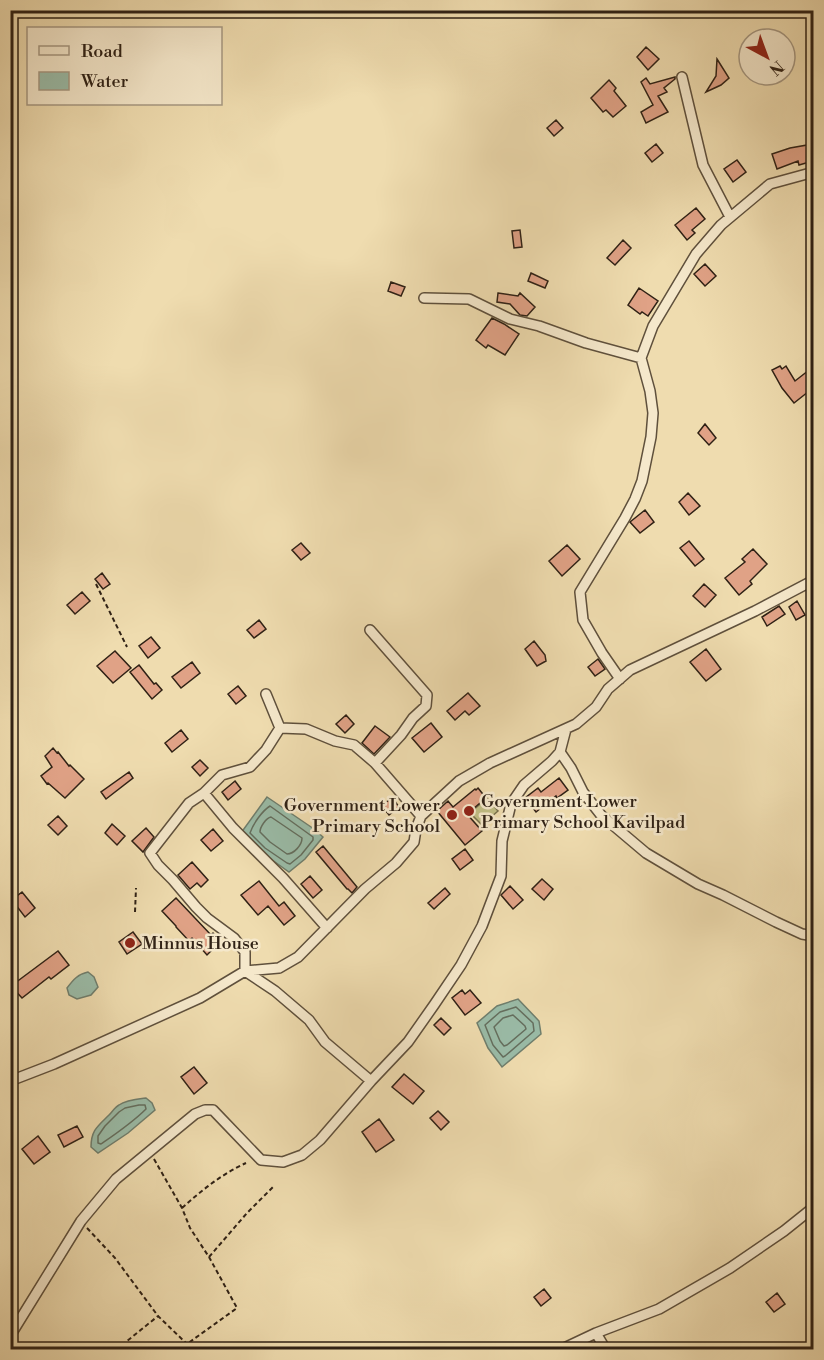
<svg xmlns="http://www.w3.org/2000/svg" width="824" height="1360" viewBox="0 0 824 1360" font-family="'Libre Bodoni',serif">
<rect width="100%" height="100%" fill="#efdcaf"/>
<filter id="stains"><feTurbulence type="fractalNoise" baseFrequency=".00333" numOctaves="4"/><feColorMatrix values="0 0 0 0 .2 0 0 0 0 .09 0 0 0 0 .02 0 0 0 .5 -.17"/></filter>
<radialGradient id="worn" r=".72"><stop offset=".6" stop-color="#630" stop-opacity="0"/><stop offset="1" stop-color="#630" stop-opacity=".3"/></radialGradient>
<!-- park -->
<path fill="#c1be85" stroke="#78704d" stroke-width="1.5" d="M487 798 498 811 482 825 470 813Z"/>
<!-- water -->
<path fill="#9abca8" stroke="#6f7e6d" stroke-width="1.5" d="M267 797 314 829 323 837 305 859 289 872 261 852 241 833Z
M88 972 94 977 98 987 91 995 77 999 69 995 67 988C73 980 78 974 88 972Z
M518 999 539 1021 541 1034 502 1067 488 1048 477 1023 497 1006Z
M146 1098 152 1103 155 1110 128 1133 98 1153 91 1147C91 1130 98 1126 109 1115 112 1112 115 1107 119 1105 126 1100 138 1099 146 1098Z"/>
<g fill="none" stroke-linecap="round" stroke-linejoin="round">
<!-- shore -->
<path stroke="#646e5e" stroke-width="1.5" d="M270 806 313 837V840L301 855 290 864 287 863 265 848 250 833C253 824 262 811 270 806Z
M271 817 302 838C302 845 294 854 287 854L270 842 260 832C260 827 266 818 271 817Z
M516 1007 533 1023 534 1031 505 1056 503 1057 493 1045 485 1025 500 1012Z
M513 1015 525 1026 526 1029 507 1045 504 1046 500 1041 494 1027 503 1018Z
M139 1105H145L146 1109C132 1123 117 1133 101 1144L98 1143V1136L105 1126 119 1112 125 1108Z"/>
</g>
<!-- building -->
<path fill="#e0a286" stroke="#2f2115" stroke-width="1.5" d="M646 47 659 59 648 70 637 57Z
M717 59 729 78 721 85 706 92 716 76Z
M675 77V79L664 88 667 92 658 96 668 112 646 123 641 112 653 105 641 82 646 78 650 84Z
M609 80 616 88 614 91 626 106 613 117 606 110 603 112 591 98Z
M556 120 563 128 554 136 547 128Z
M656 144 663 153 652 162 645 153Z
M813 144V161L799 165 798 161 777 169 772 154 790 148Z
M737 160 746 172 733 182 724 169Z
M696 208 705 219 692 230 695 233 687 240 675 225Z
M520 230 522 247 514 248 512 231Z
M623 240 631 248 615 265 607 258Z
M705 264 716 276 705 286 694 274Z
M531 273 548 281 545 288 528 281Z
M391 282 405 287 401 296 388 291Z
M639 288 658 301 648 316 642 312 640 314 628 305Z
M498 293 518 296 520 293 535 307 527 316 520 315 510 304 497 302Z
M492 318 504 324 519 334 505 355 488 345 486 348 476 340Z
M780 366 782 369 786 366 795 381 813 367V377L810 380 813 386V388L794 403 782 388 772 370Z
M705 424 716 438 709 445 698 433Z
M688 493 700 506 689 515 679 502Z
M645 510 654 522 640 533 630 522Z
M689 541 704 559 695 566 680 548Z
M301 543 310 553 301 560 292 550Z
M567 545 580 559 562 576 549 561Z
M753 549 767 564 750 581 752 584 739 595 725 578 745 562 742 559Z
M102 573 110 584 103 589 95 579Z
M704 584 716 595 705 607 693 596Z
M82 592 90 601 75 614 67 605Z
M797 601 805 615 796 620 789 607Z
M779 606 785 614 767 626 762 617Z
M259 620 266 629 254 638 247 630Z
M151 637 160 648 148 658 139 646Z
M534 641 545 655 546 661 537 666 525 649Z
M706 649 721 669 706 681 690 662Z
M115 651 131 668 113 683 97 666Z
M598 659 605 669 595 676 588 667Z
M192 662 200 673 181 688 172 677Z
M139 665 154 684 156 683 162 690 152 699 130 672Z
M238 686 246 696 236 704 228 694Z
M468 693 480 706 469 715 465 711 455 720 447 711Z
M346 715 354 724 345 733 336 724Z
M431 723 442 737 424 752 412 738Z
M375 726 390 737 374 754 362 743Z
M181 730 188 739 172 752 165 743Z
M53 748 57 753 58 752 69 766 70 765 84 779 65 798 48 783 47 784 41 776 52 767 45 756Z
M200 760 208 768 200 776 192 767Z
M129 772 133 778 106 799 101 792Z
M559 778 568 790 557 798 556 796 536 812 525 798 538 788 541 792Z
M235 781 241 789 228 800 222 792Z
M478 788 486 798 467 814 482 831 465 845 437 811 448 801 453 807 475 789 476 790Z
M392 797 399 807 389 815 382 806Z
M58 816 67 826 58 835 48 825Z
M112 824 125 836 117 845 105 833Z
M146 828 154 837 143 852 132 841Z
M213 829 223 841 211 851 201 840Z
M323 846 357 887 352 893 348 889H347L316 852Z
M465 849 473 860 460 870 452 859Z
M192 862 208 880 201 887 197 883 190 889 178 875Z
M310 876 322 890 313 898 301 884Z
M542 879 553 889 544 900 532 889Z
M259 881 279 906 284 902 295 916 284 925 268 906 258 915 241 895Z
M510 886 523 900 513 909 501 895Z
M445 888 450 894 434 909 428 903Z
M22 892 35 908 25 917 12 900Z
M176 898 211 935 213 933 218 939 212 945 214 948 207 955 192 938 189 941 176 927V926L162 911Z
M133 932 142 944 127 954 119 942Z
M58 951 69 965 51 979 49 977 22 998 11 986Z
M462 990 465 994 470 990 481 1003 465 1015 452 998Z
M441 1018 451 1028 444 1035 434 1025Z
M194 1067 207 1083 194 1094 181 1077Z
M404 1074 424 1091 413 1104 392 1087Z
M438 1111 449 1122 441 1130 430 1118Z
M379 1119 394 1140 376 1152 362 1132Z
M77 1126 83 1137 64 1147 58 1135Z
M38 1136 50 1152 34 1164 22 1149Z
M544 1289 551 1298 541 1306 534 1297Z
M777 1293 785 1304 774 1312 766 1302Z"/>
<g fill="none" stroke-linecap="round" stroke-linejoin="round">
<defs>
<path id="street" d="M682 77 703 165 730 217
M424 298 469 299 510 319 539 326 586 343 641 358
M370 630 427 695 426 706 413 718 401 735 375 763 354 745 335 741 306 729 280 728 266 750 250 767 222 775 204 793 189 803 150 853 158 865 173 880 196 907 207 918 234 938 245 952V971L275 991 309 1020 325 1042 371 1081
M620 679 602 653 583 620 580 592 625 518 635 499 642 481 651 437 653 413 650 391 641 358 653 326 696 254 721 225 770 184 814 172
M266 694 280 728
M560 752 571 768 583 792 601 815 646 853 698 884 723 895 776 922 802 934 814 936
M375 763 421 816
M204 793 233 828 283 878 327 928
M10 1081 54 1064 200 998 245 971 279 968 298 957 365 889 396 863 414 842 416 829 421 816 459 781 490 763 576 724 596 707 608 689 630 670 755 611 814 580
M596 1333 606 1350
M10 1336 81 1221 116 1179 195 1114 205 1110H213L261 1160 283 1162 302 1155 320 1140 371 1081 408 1042 434 1005 461 965 482 926 501 876 502 841 511 804 524 785 552 761 560 752 566 729
M560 1350 596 1333 659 1309 730 1268 784 1231 814 1207"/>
</defs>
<!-- street casing -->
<use href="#street" stroke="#5f503c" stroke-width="12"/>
<!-- path -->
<path stroke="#2f2115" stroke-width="2" stroke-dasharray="4.5 3" stroke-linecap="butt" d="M96 584 127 647
M135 912 136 888
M154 1159 182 1208 190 1228 209 1257 237 1308 187 1344
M182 1208C202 1190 222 1174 246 1163
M87 1228 115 1258 158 1316 187 1344 190 1350
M209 1257 247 1213 273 1187
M116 1350 158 1316"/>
<!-- street -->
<use href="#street" stroke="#f5e8cb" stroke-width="9"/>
</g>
<!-- markers -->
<g fill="#8f2418" stroke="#f5e8cb" stroke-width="2">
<circle cx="469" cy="811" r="6"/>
<circle cx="452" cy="815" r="6"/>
<circle cx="130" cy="943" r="6"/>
</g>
<g text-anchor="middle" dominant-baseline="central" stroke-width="5" stroke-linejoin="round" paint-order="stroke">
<!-- poi labels -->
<g font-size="18" fill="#2f2115" stroke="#f5e8cb" text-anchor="start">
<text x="481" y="801">Government Lower<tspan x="481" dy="21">Primary School Kavilpad</tspan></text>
<text x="440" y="805" text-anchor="end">Government Lower<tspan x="440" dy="21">Primary School</tspan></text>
<text x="142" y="943">Minnus House</text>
</g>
</g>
<!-- margin -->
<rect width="824" height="1360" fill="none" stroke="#efdcaf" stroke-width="36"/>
<rect x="12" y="12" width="800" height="1336" fill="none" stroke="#2f2115" stroke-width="3"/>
<rect x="18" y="18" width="788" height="1324" fill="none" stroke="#2f2115" stroke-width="1.5"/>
<!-- legend -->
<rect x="27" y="27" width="195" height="78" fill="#f5e8cb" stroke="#a69882" stroke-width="1.5"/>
<rect x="39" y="46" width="30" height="9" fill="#f5e8cb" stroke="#a69882" stroke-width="1.5"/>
<text x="81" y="57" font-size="18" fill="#2f2115">Road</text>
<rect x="39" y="72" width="30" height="18" fill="#9abca8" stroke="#a69882" stroke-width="1.5"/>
<text x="81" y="87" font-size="18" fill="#2f2115">Water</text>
<!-- north arrow -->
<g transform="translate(767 57) rotate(139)"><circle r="28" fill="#f5e8cb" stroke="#a69882" stroke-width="1.5"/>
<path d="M0-4.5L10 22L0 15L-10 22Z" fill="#8f2418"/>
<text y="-9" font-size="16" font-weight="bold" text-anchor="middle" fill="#2f2115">N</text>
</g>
<rect width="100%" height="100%" filter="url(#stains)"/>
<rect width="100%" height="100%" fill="url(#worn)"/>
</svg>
